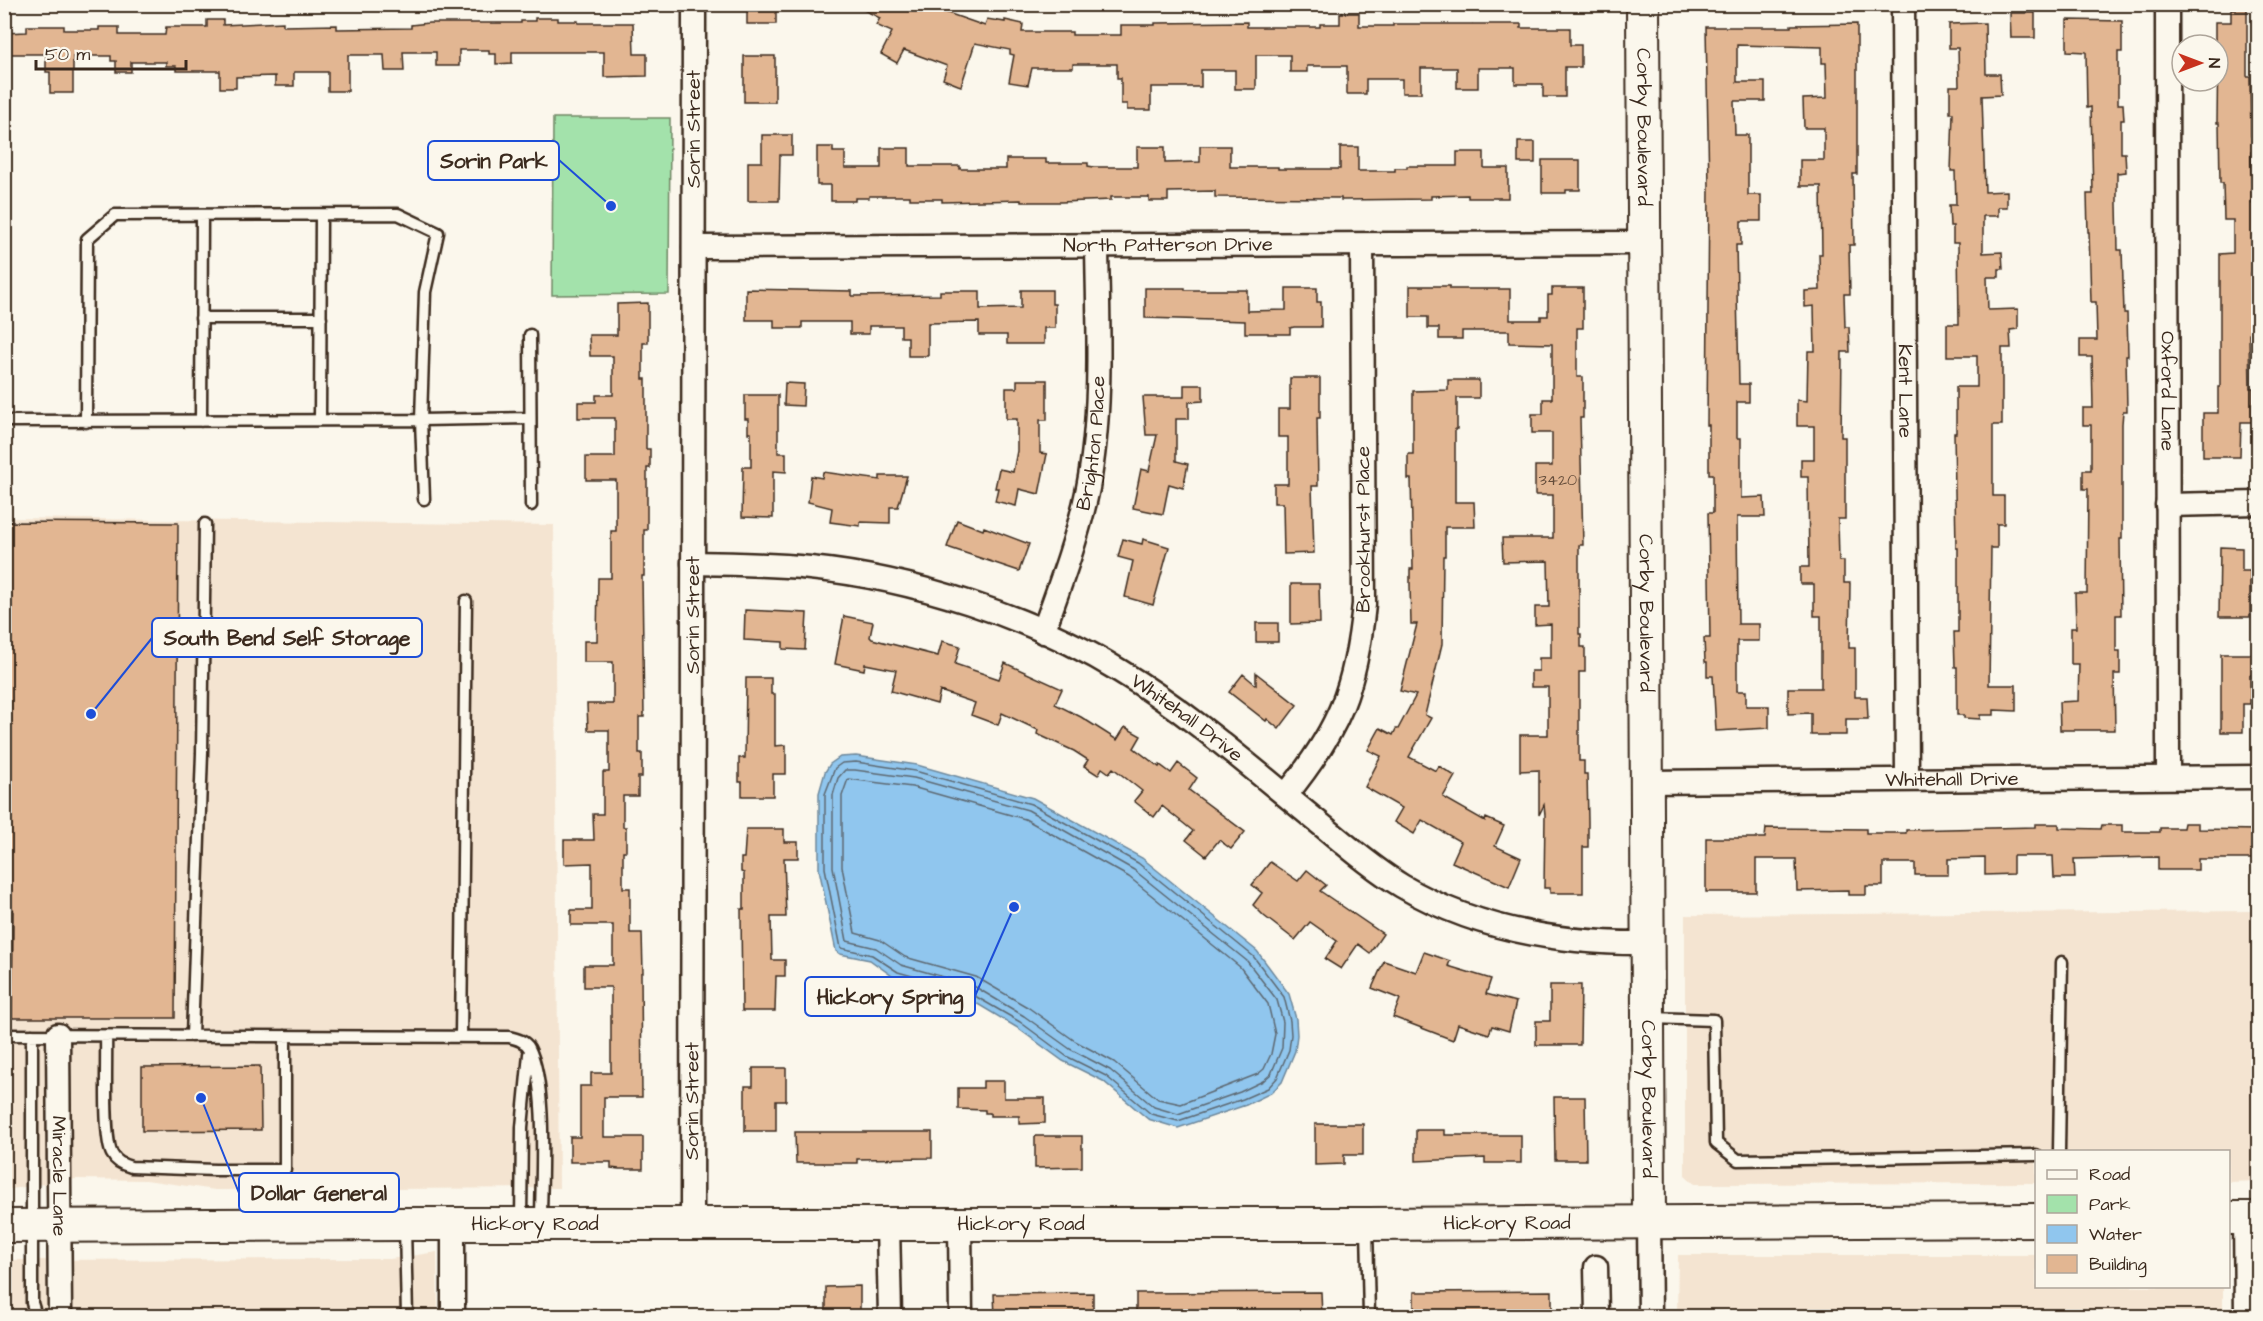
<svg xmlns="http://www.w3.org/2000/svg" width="2263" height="1321" viewBox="0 0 2263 1321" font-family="'Architects Daughter',sans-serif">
<rect width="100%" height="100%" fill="#fbf7ec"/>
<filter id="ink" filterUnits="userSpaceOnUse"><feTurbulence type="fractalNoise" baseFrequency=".0167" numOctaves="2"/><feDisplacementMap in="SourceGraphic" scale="12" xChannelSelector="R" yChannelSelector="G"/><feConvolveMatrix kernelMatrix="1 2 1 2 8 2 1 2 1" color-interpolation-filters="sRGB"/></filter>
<g filter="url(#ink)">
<!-- built -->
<path fill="#f4e4d1" d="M4 518 554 525 559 1188 215 1190 146 1180 76 1179 5 1190Z
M2258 911V1181L2229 1182 2228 1152H2036V1183L1695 1184 1685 1175V915Z
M437 1252 438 1316H5L4 1260 390 1259Z
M1678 1255H2036V1286L2223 1287V1316H1677Z"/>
<!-- green -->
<path fill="#a3e2ab" stroke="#6f8664" stroke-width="1.5" d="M553 118H670L669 294 552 295Z"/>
<!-- water -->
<path fill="#90c6ee" stroke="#6e889b" stroke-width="1.5" d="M856 756 917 765 1033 798 1142 858 1257 951 1289 994 1296 1019 1297 1035 1295 1051 1282 1082 1271 1093 1246 1105 1178 1128 1148 1119 1103 1081 1063 1061 1016 1027 966 997 895 978 870 960 840 954 836 951 819 869V793L825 772 830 764 840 757Z"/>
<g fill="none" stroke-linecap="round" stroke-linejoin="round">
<!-- shore -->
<path stroke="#5d6871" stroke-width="1.5" d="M856 762 915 771 1031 804 1138 863 1253 956 1284 997 1290 1021 1291 1035 1289 1050 1277 1078 1268 1088 1243 1099 1178 1121 1151 1114 1106 1076 1066 1056 1020 1022 968 992 898 972 872 955 841 948 825 868V794L835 768 842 763Z
M845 770H855L914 778 1028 810 1134 870 1247 961 1277 1000 1283 1022 1282 1048 1271 1074 1263 1081 1240 1092 1178 1114 1154 1107 1110 1070 1070 1049 1024 1016 972 985 901 965 876 948 847 941 833 867V795L838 778Z
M848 779 912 787 1025 819 1129 877 1240 967 1268 1004 1275 1034 1271 1054 1264 1069 1258 1074 1181 1104 1158 1099 1114 1062 1075 1041 1029 1008 976 977 905 957 880 940 855 933 842 867V796Z"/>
</g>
<!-- building -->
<path fill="#e2b692" stroke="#3b2a1e" stroke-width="1.5" d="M747 4H776V24H747Z
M852 4H922L985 26 987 19 1005 22V20L1023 24 1022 32H1072V35H1121V25H1155V23L1247 22V27H1320V24H1340V13H1359V26H1393V24H1521V28H1570V45H1581V67H1565V97H1543V84H1515V68H1478V88H1457V68H1421V93H1402V79H1366V94H1347V66H1307V72H1290V55H1256V89H1235V70H1201V87H1151V110H1127V104H1121V78H1117V64H1073V68H1032L1028 85 1009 82 1014 55 1010 54V50L975 43 961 86 958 85 943 79 947 66 904 50 897 63 881 54 892 32 876 25 880 18Z
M2231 9H2247V76H2250L2251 136H2258L2259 151 2251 152 2252 203H2259V273H2251L2252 318H2259V334H2249L2250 388H2253V422H2241L2240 457H2203V413H2218V387H2220V254L2233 253V220H2224L2223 183H2220L2219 123H2217L2218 45H2215V22H2231Z
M2010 13H2035V38H2011Z
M535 18H558V21H578V23H633L634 54H647V76L604 77V52H512V63L496 64V54H489V50H459V66H436V52H403L404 71H385L384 55H348V91H328V72H294V86H275V76L236 77V88H220V71H176V66H166V62H131V72H116V61H111V56H73V93H50V72H46V54H4V33L27 32V26H64V30H99V27H119V35H165L166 27H207V20H223V25L283 22V26L337 25V29L411 28V25L429 23H521V21H535Z
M2067 20 2122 21V52H2118V104H2123L2124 120H2121V153H2125L2126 172 2117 173V204L2118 250H2122L2124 313H2127L2128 356H2126L2127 411H2123L2122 424V539H2120L2121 615H2116V651H2120V674H2114L2115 730H2060L2059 702 2078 701 2079 664H2071V628H2076L2075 593H2087L2088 489H2083V470H2091V425H2083V408H2093L2092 357H2080V340H2097L2096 302H2091L2089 232H2088L2087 194H2093L2091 107 2087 108 2086 52 2067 51Z
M1985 23 1986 74H2000L2001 95 1982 96 1985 192 2007 191V207H1998V216H1983V253L2002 252 2003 269H1999V277H1987L1988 310 2018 309V329L2010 330 2011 348H2002V425H1993V496H2004V524H1997V548H1991L1989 685H2016V711L1994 710V715H1980V719L1964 718V715H1957V667H1955L1954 632H1958V548H1956L1954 433H1956V387H1977V356H1947V324H1959L1958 243H1953V226H1950L1949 205H1956L1955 171H1951L1953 113H1950V86H1959L1958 48H1949V24Z
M1857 24V174H1853L1854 245H1849L1850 294H1844L1845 327H1849L1850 352H1842L1841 437H1845V519H1838L1839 561H1844V583H1850L1849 648H1855V697H1867L1868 719H1846V735H1811V713L1788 714V688H1821V616H1814V584H1800V567H1809L1808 477H1801V459H1814V426H1797V400L1807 401 1808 351H1815L1814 306 1805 307V291L1820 290 1819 254H1822L1821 186H1800V160H1824V128H1804L1803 99 1827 98 1826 63H1822V47L1737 45V82H1765V101H1734L1735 135H1748V195H1761V221H1741V245H1736L1739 384H1749V402H1737V438H1741V498L1764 497 1765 517H1737L1738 624H1759V641H1737V691H1746V706H1769V728L1716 731 1713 676H1707V662H1705L1704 638H1710L1708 513H1713V474H1709V425H1707L1709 187 1706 27H1791V25Z
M744 56H775V102H744Z
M762 135H792V155H780L779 201H748V162H762Z
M1518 142H1535V163H1518Z
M1200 146H1230V167H1278V169H1340V147H1358V171H1395V168H1407V166H1457V152H1484V168H1508V198H1468V195L1431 196V199L1341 200V198L1215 197V191L1168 192V201H1149V197H1111V200L1061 202H1021V200L942 202V199H910V196H869V198H855V201H831V185H817V147H833V152H845V168H881V148H909V166H960V169H1006V159H1046V163H1088V166L1094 167H1137V147H1165V163L1200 162Z
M1542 160H1580V190H1566V193H1542Z
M1410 286H1450V289H1510V320H1541V316H1548V295H1552V288H1583V328H1577V377H1583V418H1580L1583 545H1579V634H1581V647H1585V672H1579V761H1584V774H1587L1588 821V847H1583V893H1550V888H1544L1545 815 1544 805 1539 815V770L1520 771V735H1548V687H1531V671H1539V658H1551V624L1535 625V607H1549L1548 561 1503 562 1502 538H1553V495H1535V466H1552V433H1532V414H1543V399H1552V344L1509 343V331H1462V339H1439V328H1428V317H1410Z
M1145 288H1185V290H1247V311L1286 310V288H1317V302H1321V327H1294L1290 328V334H1268V333H1245V321L1145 318Z
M746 289 852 291V296L940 295V291H980V309L1021 308V290H1052V304H1055V328H1044V344H1007V335H979V322L928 323V356H908V337H901V326H869V334H850V322H802V328H774V320H746Z
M648 303V343H643V379H646V449H650V468H647V530H644V576H642L644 717H639V753H642V777H638V796H623V827H626V851H623V888H630V933H642L643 973H641L642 1097H604V1137H643V1169H619L611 1168V1162H570V1137H580V1086H591V1073H611V987H584V965H613V925H571V910H592V863L564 864V840H594L593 814H603V772H609V730H588L587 704H613V662H584V641H597L598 578H611V531H616V480H586V457H615V418H578V402H596V395H613V356H590L589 335H617V304Z
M1290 378H1320V418H1317L1318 486H1312L1314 553 1284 554 1283 503H1274V484H1288V437H1278V409H1290Z
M1017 380H1047V420H1040V453L1047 454 1039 494 1019 489 1016 506 995 501 998 488H995L999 469 1013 472 1017 451V419H1006V388H1017Z
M1448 380H1479V398H1457V429H1455V502H1474L1475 527H1445V556H1443L1442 644 1425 715 1431 718 1409 757 1436 771 1439 766 1455 776 1443 797 1485 821 1486 818 1504 826 1495 846 1521 858 1509 887 1452 862 1461 842 1422 820 1414 834 1394 822 1402 808 1365 787 1381 756 1368 750 1380 728 1393 735 1396 729H1398L1416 695 1400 691 1417 624H1411L1410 585V569H1413L1411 479H1408V454H1413V391L1448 390Z
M785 383 804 384 803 406 784 405Z
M1184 385H1203V401L1189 402V419H1176V461L1188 464 1183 488 1169 484 1163 514 1133 508 1141 469 1149 471 1157 435H1146L1143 397H1184Z
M745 395H778V453H786V472L773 471V518L742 517 743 467H751V433H748V419H745Z
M823 472 880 480V476H907L898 507H890V523L860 522V526L830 522 832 508 808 502 811 476 822 478Z
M957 520 983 530 984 527 1029 544 1019 571 947 547Z
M4 522 178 523 175 1018H12L13 909 4 906Z
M1123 539 1142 544 1143 539 1169 547 1153 605 1125 597 1133 561 1118 557Z
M2220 547 2242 548V571H2250V617H2219Z
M1291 584H1319L1320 623 1291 624Z
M745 610 807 613 805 650 783 649V642L744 640Z
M844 616 873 622 870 637 872 639 938 656 942 641 960 646 955 664 999 679 1005 663 1062 689 1055 704 1081 717 1117 740 1125 727 1141 736 1134 748 1159 767 1160 765 1171 773 1178 763 1197 778 1189 790 1245 832 1231 849 1219 840 1206 856 1186 840 1193 831 1162 806 1154 817 1134 801 1142 791 1113 768 1109 773 1102 768 1098 775 1084 766 1088 760 1074 751 1037 734 1038 730 1002 713 998 725 971 715 975 703 940 691 937 704 891 691 896 670 865 664 864 670 835 664Z
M1256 623H1278V642H1256Z
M2221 654H2259V675H2250V704H2243V732H2221Z
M1256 673 1297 705 1279 729 1267 719 1266 721 1229 692 1243 674 1256 685Z
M746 678H771V694H775V746L786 745V774H773V796H742V782H739V758H745Z
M2184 823H2198V829L2259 830V859H2198V870H2158V857L2074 859 2075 878H2054L2053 856H2013V874L1985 875V858L1948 859V875H1915V863H1883V886H1866V895H1848V890L1797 891 1796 859H1756V892H1706V838H1765L1766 828 1866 829V833H1906V830L2035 827V824H2059V828L2101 829 2102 825H2122V832H2160V828H2183Z
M746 829H784V842H798V858H784L786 917H771L772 960H785V976H776L775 1011H742L741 909H744V873L741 872V858H744Z
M1270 862 1298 881 1307 870 1326 885 1320 891 1383 934 1370 953 1358 944 1341 969 1325 959 1337 941 1310 922 1295 940 1264 916 1253 905 1262 893 1252 885Z
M1424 952 1450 961 1448 966 1491 979 1486 994 1516 1002 1509 1031 1492 1026 1489 1034 1458 1024 1453 1040 1393 1017 1400 999 1372 988 1384 961 1416 972Z
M1550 985H1581L1580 1045H1536V1021H1550Z
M260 1066 261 1130 142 1131V1067Z
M753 1068H786V1101H776V1131H745V1086H753Z
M983 1081H1004V1098H1045V1123L1019 1124V1116H990V1113H985V1110L958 1109V1088H983Z
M1554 1097H1585L1586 1160H1555Z
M1315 1124H1363V1155H1344V1164L1315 1165Z
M1416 1130H1445V1135H1521V1163H1485V1158L1416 1161Z
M795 1132H932V1158L857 1159V1163H796Z
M1035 1136H1082V1167L1035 1168Z
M860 1286V1317H826V1287Z
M1552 1291V1317H1414V1292Z
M1321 1292 1322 1317H1136V1293Z
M1093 1293V1317H995L994 1294Z"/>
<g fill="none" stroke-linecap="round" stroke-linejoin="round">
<defs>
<path id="lane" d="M201 318H321
M530 335 531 505
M320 420 321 215
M4 421 421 420 425 292 438 233 398 214 115 215 87 239 86 422
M201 421 202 215
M424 499 421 420 530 418
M1651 1018 1714 1020 1716 1143 1738 1160 2036 1155
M4 1035 509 1037C517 1039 525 1041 529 1048 548 1085 541 1178 541 1221
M32 1035V1303L36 1316
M106 1036C107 1059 103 1138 112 1154 116 1162 123 1165 131 1167L215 1170H285V1036
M192 1036 202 753 205 524
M461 1037 466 601
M2059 1152 2062 962
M521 1221 522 1127 529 1054
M405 1227 407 1316
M1367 1227 1369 1316"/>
<g id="street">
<path id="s1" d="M1903 4 1907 779"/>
<path id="s2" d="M2167 4 2168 777"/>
<path id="s3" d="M694 247 1644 243"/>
<path d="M2167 505 2258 503"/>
<path id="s4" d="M693 563C732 564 771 564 810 568 911 578 1033 617 1120 671 1191 714 1254 770 1318 822 1345 844 1372 868 1402 886 1477 930 1562 944 1647 943"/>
<path id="s5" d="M1043 632C1060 585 1078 537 1088 488 1103 409 1098 326 1097 246"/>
<path id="s6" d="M1646 782 2258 777"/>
<path id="s7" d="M1286 795C1339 730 1356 688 1364 604L1362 245"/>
<path id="s8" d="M58 1035 60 1316"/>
<path d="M2245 1218 2246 1316"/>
<path d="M1649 1222 1650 1316"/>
<path d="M453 1224V1316"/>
<path id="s9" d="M692 1225 694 4"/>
<path d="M888 1225 890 1316"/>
<path d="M960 1225 961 1316"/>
<path d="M1596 1267 1597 1316"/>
</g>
<g id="secondary">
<path id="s10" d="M1643 4 1649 1222"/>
<path d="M2228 1218H2258"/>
<path id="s11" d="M4 1226 405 1224H1367L2036 1220"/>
</g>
</defs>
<!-- lane casing -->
<use href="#lane" stroke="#3b2a1e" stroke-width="15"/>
<!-- street casing -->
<use href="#street" stroke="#3b2a1e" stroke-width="27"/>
<!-- secondary casing -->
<use href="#secondary" stroke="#3b2a1e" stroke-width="36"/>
<!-- lane -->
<use href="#lane" stroke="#fbf7ec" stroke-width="10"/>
<!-- street -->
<use href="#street" stroke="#fbf7ec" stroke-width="22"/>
<!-- secondary -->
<use href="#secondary" stroke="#fbf7ec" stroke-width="32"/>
</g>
</g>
<g text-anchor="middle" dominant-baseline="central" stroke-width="4.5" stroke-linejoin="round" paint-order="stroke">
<!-- number labels -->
<g font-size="16" fill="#654d3b">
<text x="1558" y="480">3420</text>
</g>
<!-- street labels -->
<g font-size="20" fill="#3b2a1e" stroke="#fbf7ec">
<text stroke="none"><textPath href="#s10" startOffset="123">Corby Boulevard</textPath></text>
<text stroke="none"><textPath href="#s9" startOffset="1096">Sorin Street</textPath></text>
<text stroke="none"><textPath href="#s3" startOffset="474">North Patterson Drive</textPath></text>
<text stroke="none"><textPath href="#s2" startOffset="387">Oxford Lane</textPath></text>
<text stroke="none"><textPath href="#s1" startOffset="387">Kent Lane</textPath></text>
<text stroke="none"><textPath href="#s5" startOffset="196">Brighton Place</textPath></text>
<text stroke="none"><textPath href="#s7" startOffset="285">Brookhurst Place</textPath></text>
<text stroke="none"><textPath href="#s10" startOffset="609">Corby Boulevard</textPath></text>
<text stroke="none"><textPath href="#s9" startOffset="610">Sorin Street</textPath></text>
<text stroke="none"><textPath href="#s4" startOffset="528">Whitehall Drive</textPath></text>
<text stroke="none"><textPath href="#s6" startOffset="306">Whitehall Drive</textPath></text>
<text stroke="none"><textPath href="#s10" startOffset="1095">Corby Boulevard</textPath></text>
<text stroke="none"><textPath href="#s9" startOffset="124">Sorin Street</textPath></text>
<text stroke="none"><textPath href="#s8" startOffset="141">Miracle Lane</textPath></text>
<text stroke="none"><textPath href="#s11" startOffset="1503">Hickory Road</textPath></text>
<text stroke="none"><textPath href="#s11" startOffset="531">Hickory Road</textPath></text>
<text stroke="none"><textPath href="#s11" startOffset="1017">Hickory Road</textPath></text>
</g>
</g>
<!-- callouts -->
<path fill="none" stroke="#1d4ed8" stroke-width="2" d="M611 206L559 160M91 714L152 638M1014 907L975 996M201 1098L239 1193"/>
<g fill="#1d4ed8" stroke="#fbf7ec" stroke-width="2">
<circle cx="611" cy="206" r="6"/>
<circle cx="91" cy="714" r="6"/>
<circle cx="1014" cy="907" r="6"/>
<circle cx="201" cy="1098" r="6"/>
</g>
<g fill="#fbf7ec" stroke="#1d4ed8" stroke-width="2">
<rect x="428" y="141" width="131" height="39" rx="6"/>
<rect x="152" y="618" width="270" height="39" rx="6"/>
<rect x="805" y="977" width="170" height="39" rx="6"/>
<rect x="239" y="1173" width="160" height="39" rx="6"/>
</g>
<g font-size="21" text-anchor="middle" font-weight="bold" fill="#3b2a1e">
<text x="494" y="168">Sorin Park</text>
<text x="287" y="645">South Bend Self Storage</text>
<text x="890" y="1004">Hickory Spring</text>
<text x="319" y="1200">Dollar General</text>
</g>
<!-- margin -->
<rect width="2263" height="1321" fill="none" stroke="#fbf7ec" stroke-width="24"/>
<rect x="12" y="12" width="2239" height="1297" fill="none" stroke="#3b2a1e" stroke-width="2" filter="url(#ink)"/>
<!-- legend -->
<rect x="2035" y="1150" width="195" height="138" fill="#fbf7ec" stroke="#aea59a" stroke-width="1.5"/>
<rect x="2047" y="1170" width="30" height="9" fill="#fbf7ec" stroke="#aea59a" stroke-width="1.5"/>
<text x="2089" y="1180" font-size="18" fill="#3b2a1e">Road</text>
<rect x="2047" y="1195" width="30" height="18" fill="#a3e2ab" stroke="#aea59a" stroke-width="1.5"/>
<text x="2089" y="1210" font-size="18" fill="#3b2a1e">Park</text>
<rect x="2047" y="1225" width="30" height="18" fill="#90c6ee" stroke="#aea59a" stroke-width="1.5"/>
<text x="2089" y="1240" font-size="18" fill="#3b2a1e">Water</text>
<rect x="2047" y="1255" width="30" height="18" fill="#e2b692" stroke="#aea59a" stroke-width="1.5"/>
<text x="2089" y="1270" font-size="18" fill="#3b2a1e">Building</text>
<!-- north arrow -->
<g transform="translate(2200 63) rotate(90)"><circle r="28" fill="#fbf7ec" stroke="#aea59a" stroke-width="1.5"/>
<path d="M0-4.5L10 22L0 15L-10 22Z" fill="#c8321e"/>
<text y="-9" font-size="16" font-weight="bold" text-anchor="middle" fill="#3b2a1e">N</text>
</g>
<!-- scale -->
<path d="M36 60v9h150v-9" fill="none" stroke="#3b2a1e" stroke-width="3"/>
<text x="45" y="60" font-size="18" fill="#3b2a1e" stroke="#fbf7ec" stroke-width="4.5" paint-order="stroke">50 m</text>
</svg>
